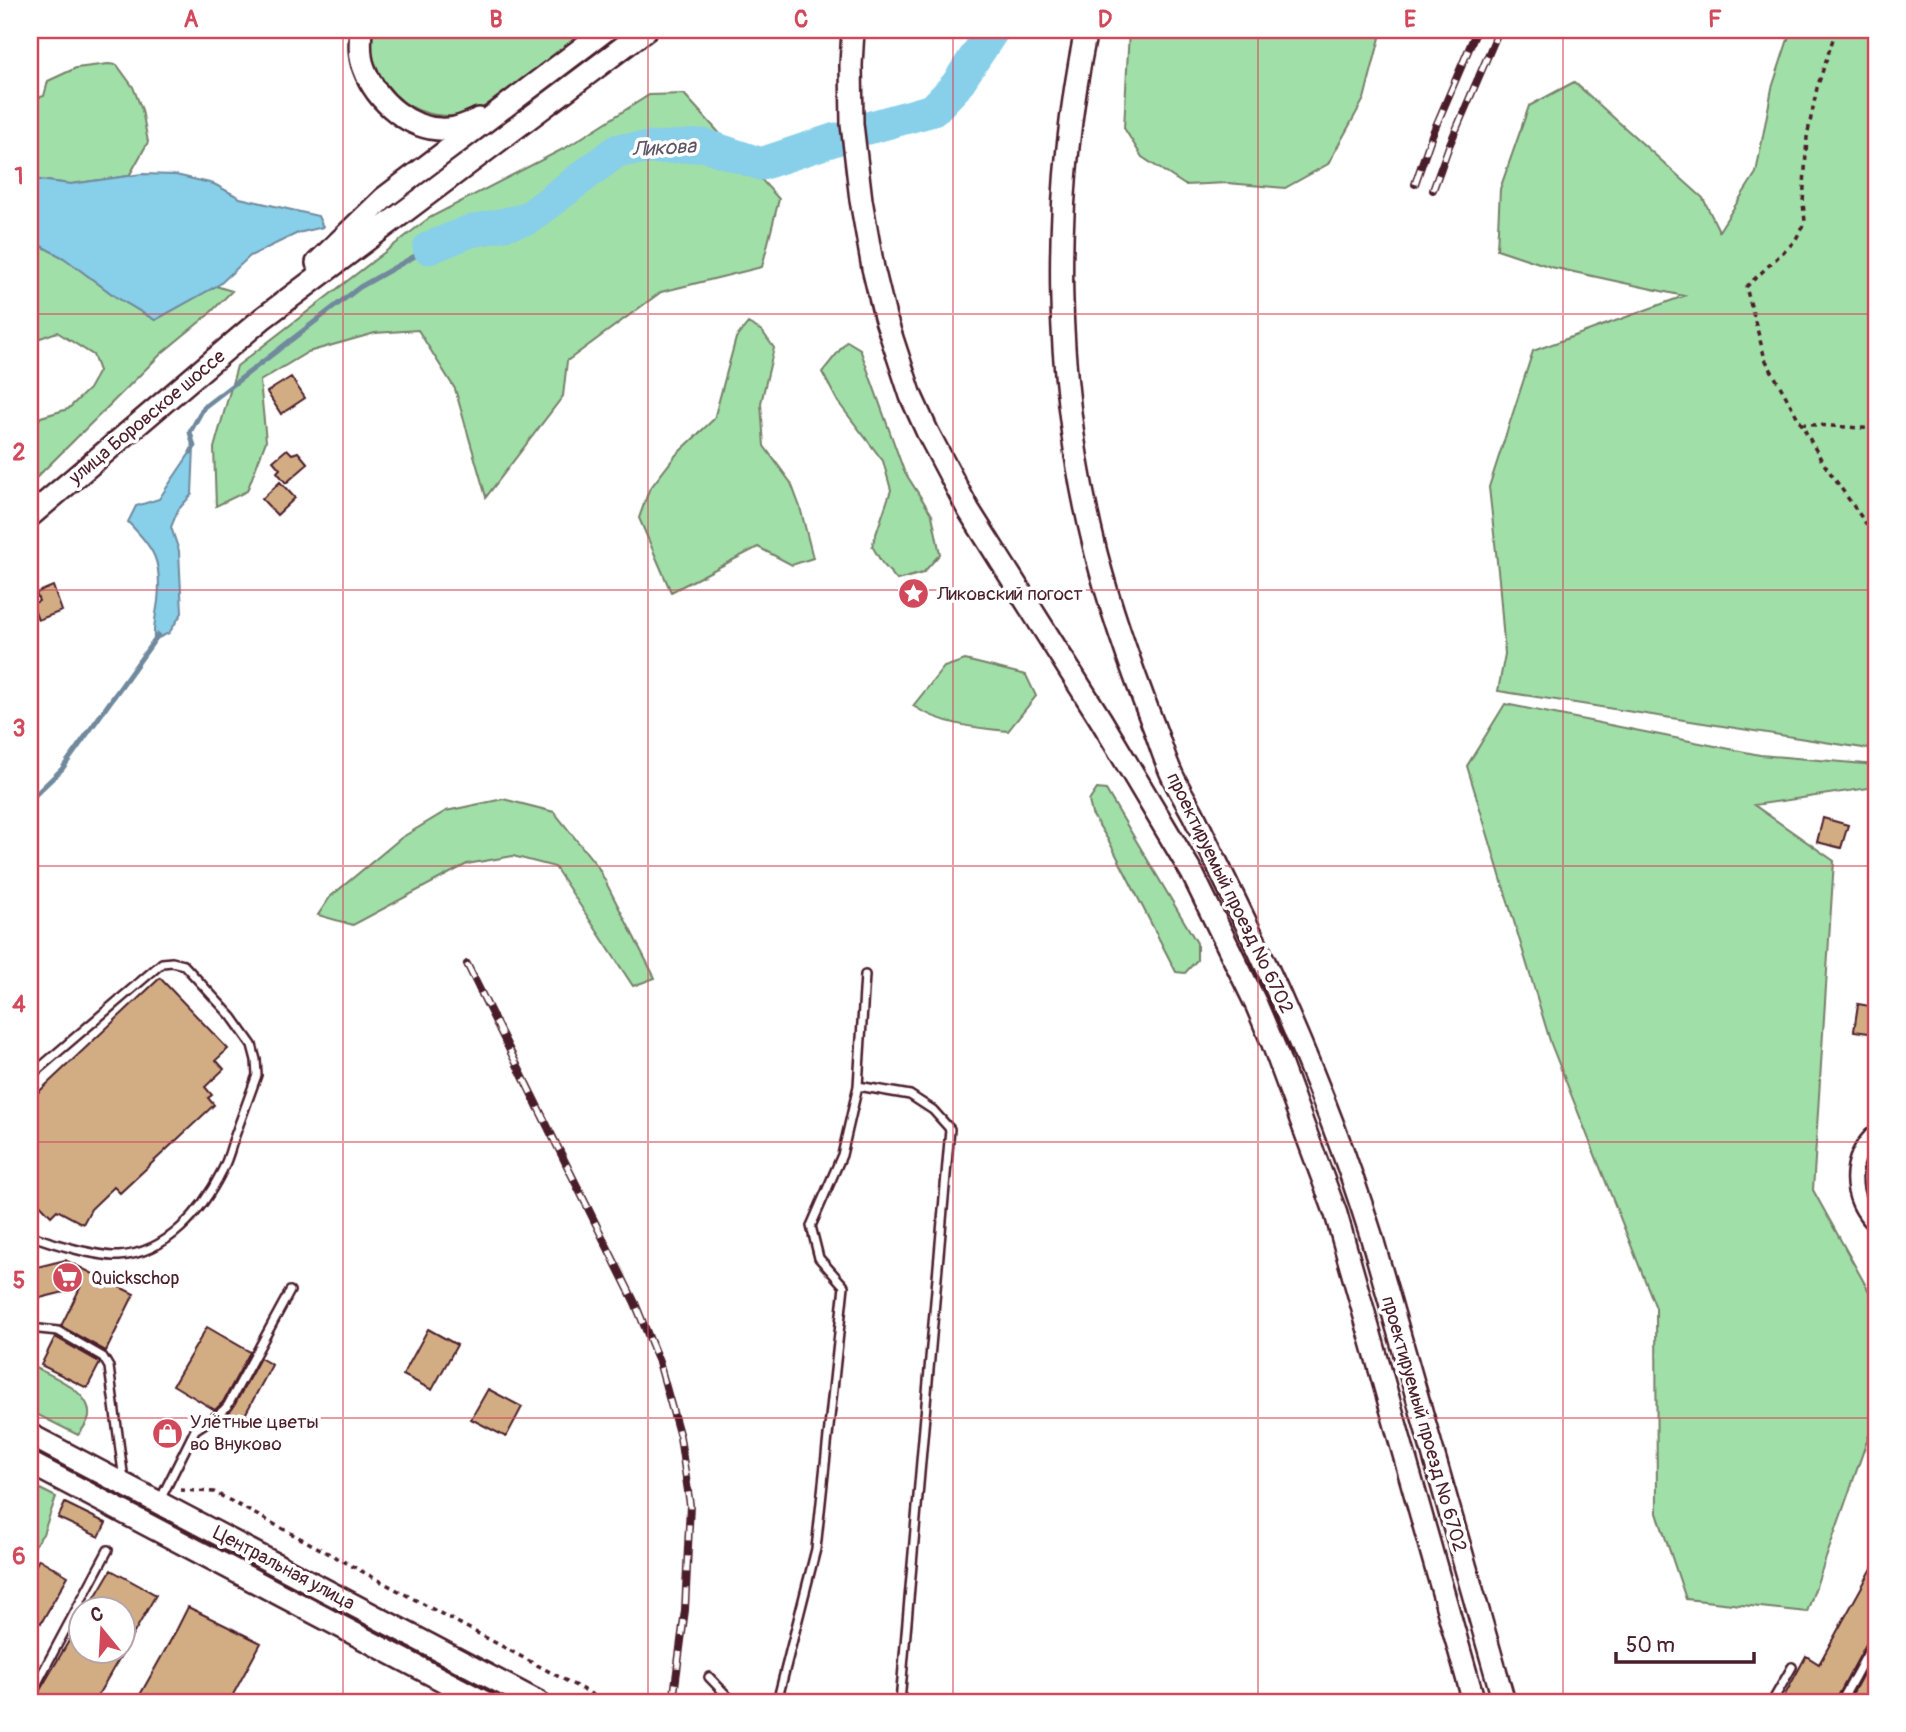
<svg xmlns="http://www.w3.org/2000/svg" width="1906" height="1732" viewBox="0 0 1906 1732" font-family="Pangolin,sans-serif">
<rect width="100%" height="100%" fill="#fff"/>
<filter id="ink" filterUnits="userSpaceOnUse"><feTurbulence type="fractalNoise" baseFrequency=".0143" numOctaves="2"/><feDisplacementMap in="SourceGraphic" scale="14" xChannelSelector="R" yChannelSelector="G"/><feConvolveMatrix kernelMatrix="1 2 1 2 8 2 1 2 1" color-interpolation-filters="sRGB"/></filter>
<g filter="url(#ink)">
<!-- green -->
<path fill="#a1dfa8" stroke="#767f6a" stroke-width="2" d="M373 30H589L503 96 465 118 461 115C424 121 386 99 373 63 370 52 372 41 373 30Z
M1129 30H1382L1364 99 1328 164 1285 188 1227 183 1185 185 1142 157 1124 128Z
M1791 30H1876V750L1498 691 1505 654 1499 580 1489 487 1533 351 1684 296 1551 267 1497 249 1500 189 1529 106 1574 82 1703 198 1719 231 1756 173 1772 88Z
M108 64 117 65 133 87 142 110 148 142 129 176 71 184 30 179V100L44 96 48 81 76 68Z
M684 94 779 199 762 267 661 292 567 361 563 396 486 497 455 389 418 330 375 333 308 352 260 381 266 441 247 491 216 506 214 448 237 366 429 218 567 147 649 95Z
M30 240 64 258 116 297 155 320 216 286 232 291 208 315 162 353 30 484V464L32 462 30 429 41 417 68 409 89 389 99 371 93 355 57 332 32 341 30 336Z
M748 323 762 331 774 348 761 403 764 446 791 483 800 507 813 558 792 565 758 547 671 592 639 518 649 490 676 455 714 419 736 338Z
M847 341 860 349 904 471 932 515 940 554 923 573 897 580 882 563 872 546 891 490 883 461 838 402 822 372Z
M965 660 1026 675 1036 696 1008 731C975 728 941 724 913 706L944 667Z
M1505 704 1760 755 1876 765V787L1754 805 1834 861 1813 1190 1876 1304V1415L1807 1612 1686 1599 1657 1513 1656 1308 1551 1044 1467 766Z
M1097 789 1106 790 1197 943V960L1185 973 1176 972 1110 843 1092 814 1089 801Z
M503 799 554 812 598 867 655 978 633 986 555 867 513 856 467 864 353 925 318 915 330 897 401 838 446 811Z
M30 1365C48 1374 92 1391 89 1416 88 1423 82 1430 78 1435L30 1411Z
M30 1484 56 1497 43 1534 30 1551Z"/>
<!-- water -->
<path fill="#88cfe9" stroke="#6f899d" stroke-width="2" d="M142 174 176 175 214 184 240 198 318 216 323 227 298 233 250 256 220 284 155 320 116 297 64 258 30 240V179L71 184Z
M194 447 192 494 178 510 171 527 179 551 182 613 169 633 154 640C153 626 156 615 158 601 162 561 155 550 128 522L136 506 159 499Z"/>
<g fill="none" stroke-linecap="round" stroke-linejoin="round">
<!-- stream -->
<path stroke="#6f899d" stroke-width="5" d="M191 452 194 447 190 432 204 407 360 287 429 248
M30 800 62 769 158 635"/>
<!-- river -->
<path stroke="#88cfe9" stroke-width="33" d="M868 128 933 110 956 86 993 30
M429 248 468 232 527 219 618 150 704 145 761 164 836 139"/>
</g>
<!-- building -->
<path fill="#d2ad84" stroke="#4a1f2b" stroke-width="2" d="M291 377 305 398 281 414 267 392Z
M287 449 292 454 298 452 308 464 286 483 277 472 280 469 273 461Z
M280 482 295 498 277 515 262 499Z
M53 586 62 611 38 620 32 604 39 601 36 593Z
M1823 818 1848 825 1841 848 1817 842Z
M160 978 228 1049 216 1060 224 1069 205 1087 212 1095 208 1098 214 1105 120 1193 114 1187 91 1209 83 1224 57 1210 51 1216 30 1194V1100Z
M1858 1004 1876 1007V1034L1854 1031Z
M65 1260 134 1294 106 1351 61 1326 80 1288 40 1298 33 1268Z
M207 1327 250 1352 223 1402 215 1410 173 1385Z
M428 1329 457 1345 432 1390 403 1375Z
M55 1337 99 1362 100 1363 87 1388 41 1365Z
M260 1358 272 1365 240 1424 226 1416 233 1408Z
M488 1389 522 1407 506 1437 471 1419Z
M65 1503 106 1523 99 1537 58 1518Z
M39 1559 68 1576 41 1623 30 1616V1576Z
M1876 1561V1632L1871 1635 1835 1702H1781L1806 1656 1819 1664Z
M111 1570 156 1595 94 1702H33L80 1622V1651H122V1609H88Z
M188 1607 261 1643 229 1702H136L177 1629Z
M1876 1650V1702H1848Z"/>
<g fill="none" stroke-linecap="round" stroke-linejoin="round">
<defs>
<path id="lane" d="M30 1076 162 963 172 962 184 965 232 1017 252 1045 256 1060 257 1075C249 1097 241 1119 233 1141 230 1151 227 1162 222 1171 202 1211 167 1253 119 1256 98 1257 50 1243 30 1235
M858 1086 910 1095 933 1110 950 1129 900 1702
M30 1328 58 1331 103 1357 109 1367 124 1480
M159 1502 195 1430C207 1421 219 1417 228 1405L290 1291
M709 1677 733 1702
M30 1696 108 1550
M777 1702 816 1549 844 1286 819 1258 811 1226 842 1155 858 1086 865 975
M1772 1702 1792 1667
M1841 1702 1876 1638"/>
<path id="street" d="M1876 1132C1847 1157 1847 1200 1876 1225"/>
<path id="secondary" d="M361 30C360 42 359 56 364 68 376 101 411 132 448 129 458 129 470 123 479 119
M853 30 851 65 852 124 861 200 873 268 885 317 911 396 927 431 968 509 1101 720 1192 873 1256 1004 1273 1044 1336 1214 1474 1702
M1086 30C1051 202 1053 382 1096 553 1111 612 1132 670 1154 727 1160 743 1165 760 1172 775 1178 788 1186 801 1193 814 1214 858 1236 902 1257 946 1301 1040 1340 1136 1371 1235L1504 1702
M317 263 384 198 606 30
M30 516 263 318 646 30
M30 1435 538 1702
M30 1463 484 1702"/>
</defs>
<!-- lane casing -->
<use href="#lane" stroke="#4a1f2b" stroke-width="12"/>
<!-- street casing -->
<use href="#street" stroke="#4a1f2b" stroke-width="19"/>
<!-- secondary casing -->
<use href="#secondary" stroke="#4a1f2b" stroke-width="26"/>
<!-- path -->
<path stroke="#4a1f2b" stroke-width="3.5" stroke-dasharray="5 5" stroke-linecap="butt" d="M1836 30 1817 88 1807 137 1803 203 1805 221 1795 241 1746 287 1765 359 1822 461 1876 538
M1801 424 1876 429
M180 1490 214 1492 606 1702"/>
<!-- lane -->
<use href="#lane" stroke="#fff" stroke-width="7"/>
<!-- street -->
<use href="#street" stroke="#fff" stroke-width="14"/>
<!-- secondary -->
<use href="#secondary" stroke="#fff" stroke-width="21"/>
<defs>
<path id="rail" d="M1415 184 1432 135 1477 30
M1433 190 1449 146 1499 30
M467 964 635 1303 659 1362 680 1437 690 1505 685 1610 673 1702"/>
</defs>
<!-- rail casing -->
<use href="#rail" stroke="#4a1f2b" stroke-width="8"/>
<!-- rail -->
<use href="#rail" stroke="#fff" stroke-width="5" stroke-dasharray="16" stroke-linecap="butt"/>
</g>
</g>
<!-- grid -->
<path fill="none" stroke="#d1495b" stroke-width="2" stroke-opacity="0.55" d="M343 30V1702M648 30V1702M953 30V1702M1258 30V1702M1563 30V1702M30 314H1876M30 590H1876M30 866H1876M30 1142H1876M30 1418H1876"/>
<!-- icons -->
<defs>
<symbol id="sight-disc" viewBox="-11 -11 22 22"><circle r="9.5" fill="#d1495b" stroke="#fff"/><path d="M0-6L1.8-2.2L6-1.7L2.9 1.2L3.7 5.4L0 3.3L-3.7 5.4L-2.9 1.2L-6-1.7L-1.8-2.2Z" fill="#fff"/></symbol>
<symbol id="supermarket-disc" viewBox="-11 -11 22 22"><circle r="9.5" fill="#d1495b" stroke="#fff"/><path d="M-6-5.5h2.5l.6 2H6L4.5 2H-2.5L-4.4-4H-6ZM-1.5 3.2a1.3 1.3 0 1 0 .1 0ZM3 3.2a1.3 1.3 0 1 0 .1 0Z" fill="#fff"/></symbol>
<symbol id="shop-disc" viewBox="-11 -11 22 22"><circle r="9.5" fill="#d1495b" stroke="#fff"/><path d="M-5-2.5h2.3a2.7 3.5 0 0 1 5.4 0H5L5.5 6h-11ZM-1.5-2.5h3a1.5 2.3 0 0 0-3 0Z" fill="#fff"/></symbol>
</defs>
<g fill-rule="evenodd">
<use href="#sight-disc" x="896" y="576" width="35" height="35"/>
<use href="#supermarket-disc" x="50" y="1260" width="35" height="35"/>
<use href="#shop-disc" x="150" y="1416" width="35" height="35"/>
</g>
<g text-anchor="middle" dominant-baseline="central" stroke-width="7" stroke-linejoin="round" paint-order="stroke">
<!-- street labels -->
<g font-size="19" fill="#4a1f2b" stroke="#fff">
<text transform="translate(147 417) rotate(-40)">улица Боровское шоссе</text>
<text transform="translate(1230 893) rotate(64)">проектируемый проезд № 6702</text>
<text transform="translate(1424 1424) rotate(74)">проектируемый проезд № 6702</text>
<text transform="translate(284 1568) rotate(28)">Центральная улица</text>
</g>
<!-- poi labels -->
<g font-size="19" fill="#4a1f2b" stroke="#fff" text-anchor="start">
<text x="937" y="594">Ликовский погост</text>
<text x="91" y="1278">Quickschop</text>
<text x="190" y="1422">Улётные цветы<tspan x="190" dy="22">во Внуково</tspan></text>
</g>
<!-- water labels -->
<g font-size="21" font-style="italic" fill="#5d5464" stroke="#fff">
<text transform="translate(664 148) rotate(-3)">Ликова</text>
</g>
</g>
<!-- margin -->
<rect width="1906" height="1732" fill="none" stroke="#fff" stroke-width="77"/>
<!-- north arrow -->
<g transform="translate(102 1630) rotate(342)"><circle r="33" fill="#ffffff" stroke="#b7a5aa" stroke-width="2"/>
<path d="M0-5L12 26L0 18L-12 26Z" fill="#d1495b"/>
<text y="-10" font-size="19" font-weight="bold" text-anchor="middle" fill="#4a1f2b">С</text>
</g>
<!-- scale -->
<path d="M1616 1652v10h138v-10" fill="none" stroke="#4a1f2b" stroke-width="3.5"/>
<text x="1626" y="1652" font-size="21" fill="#4a1f2b" stroke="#ffffff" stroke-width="5" paint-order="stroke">50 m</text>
<rect x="38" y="38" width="1830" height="1656" fill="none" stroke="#d1495b" stroke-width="2.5"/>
<g font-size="23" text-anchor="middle" font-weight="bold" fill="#d1495b">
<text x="191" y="27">A</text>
<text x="496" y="27">B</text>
<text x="801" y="27">C</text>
<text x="1105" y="27">D</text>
<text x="1410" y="27">E</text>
<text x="1715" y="27">F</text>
<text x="19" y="184">1</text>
<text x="19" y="460">2</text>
<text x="19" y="736">3</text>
<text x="19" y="1012">4</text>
<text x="19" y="1288">5</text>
<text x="19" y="1564">6</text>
</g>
</svg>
